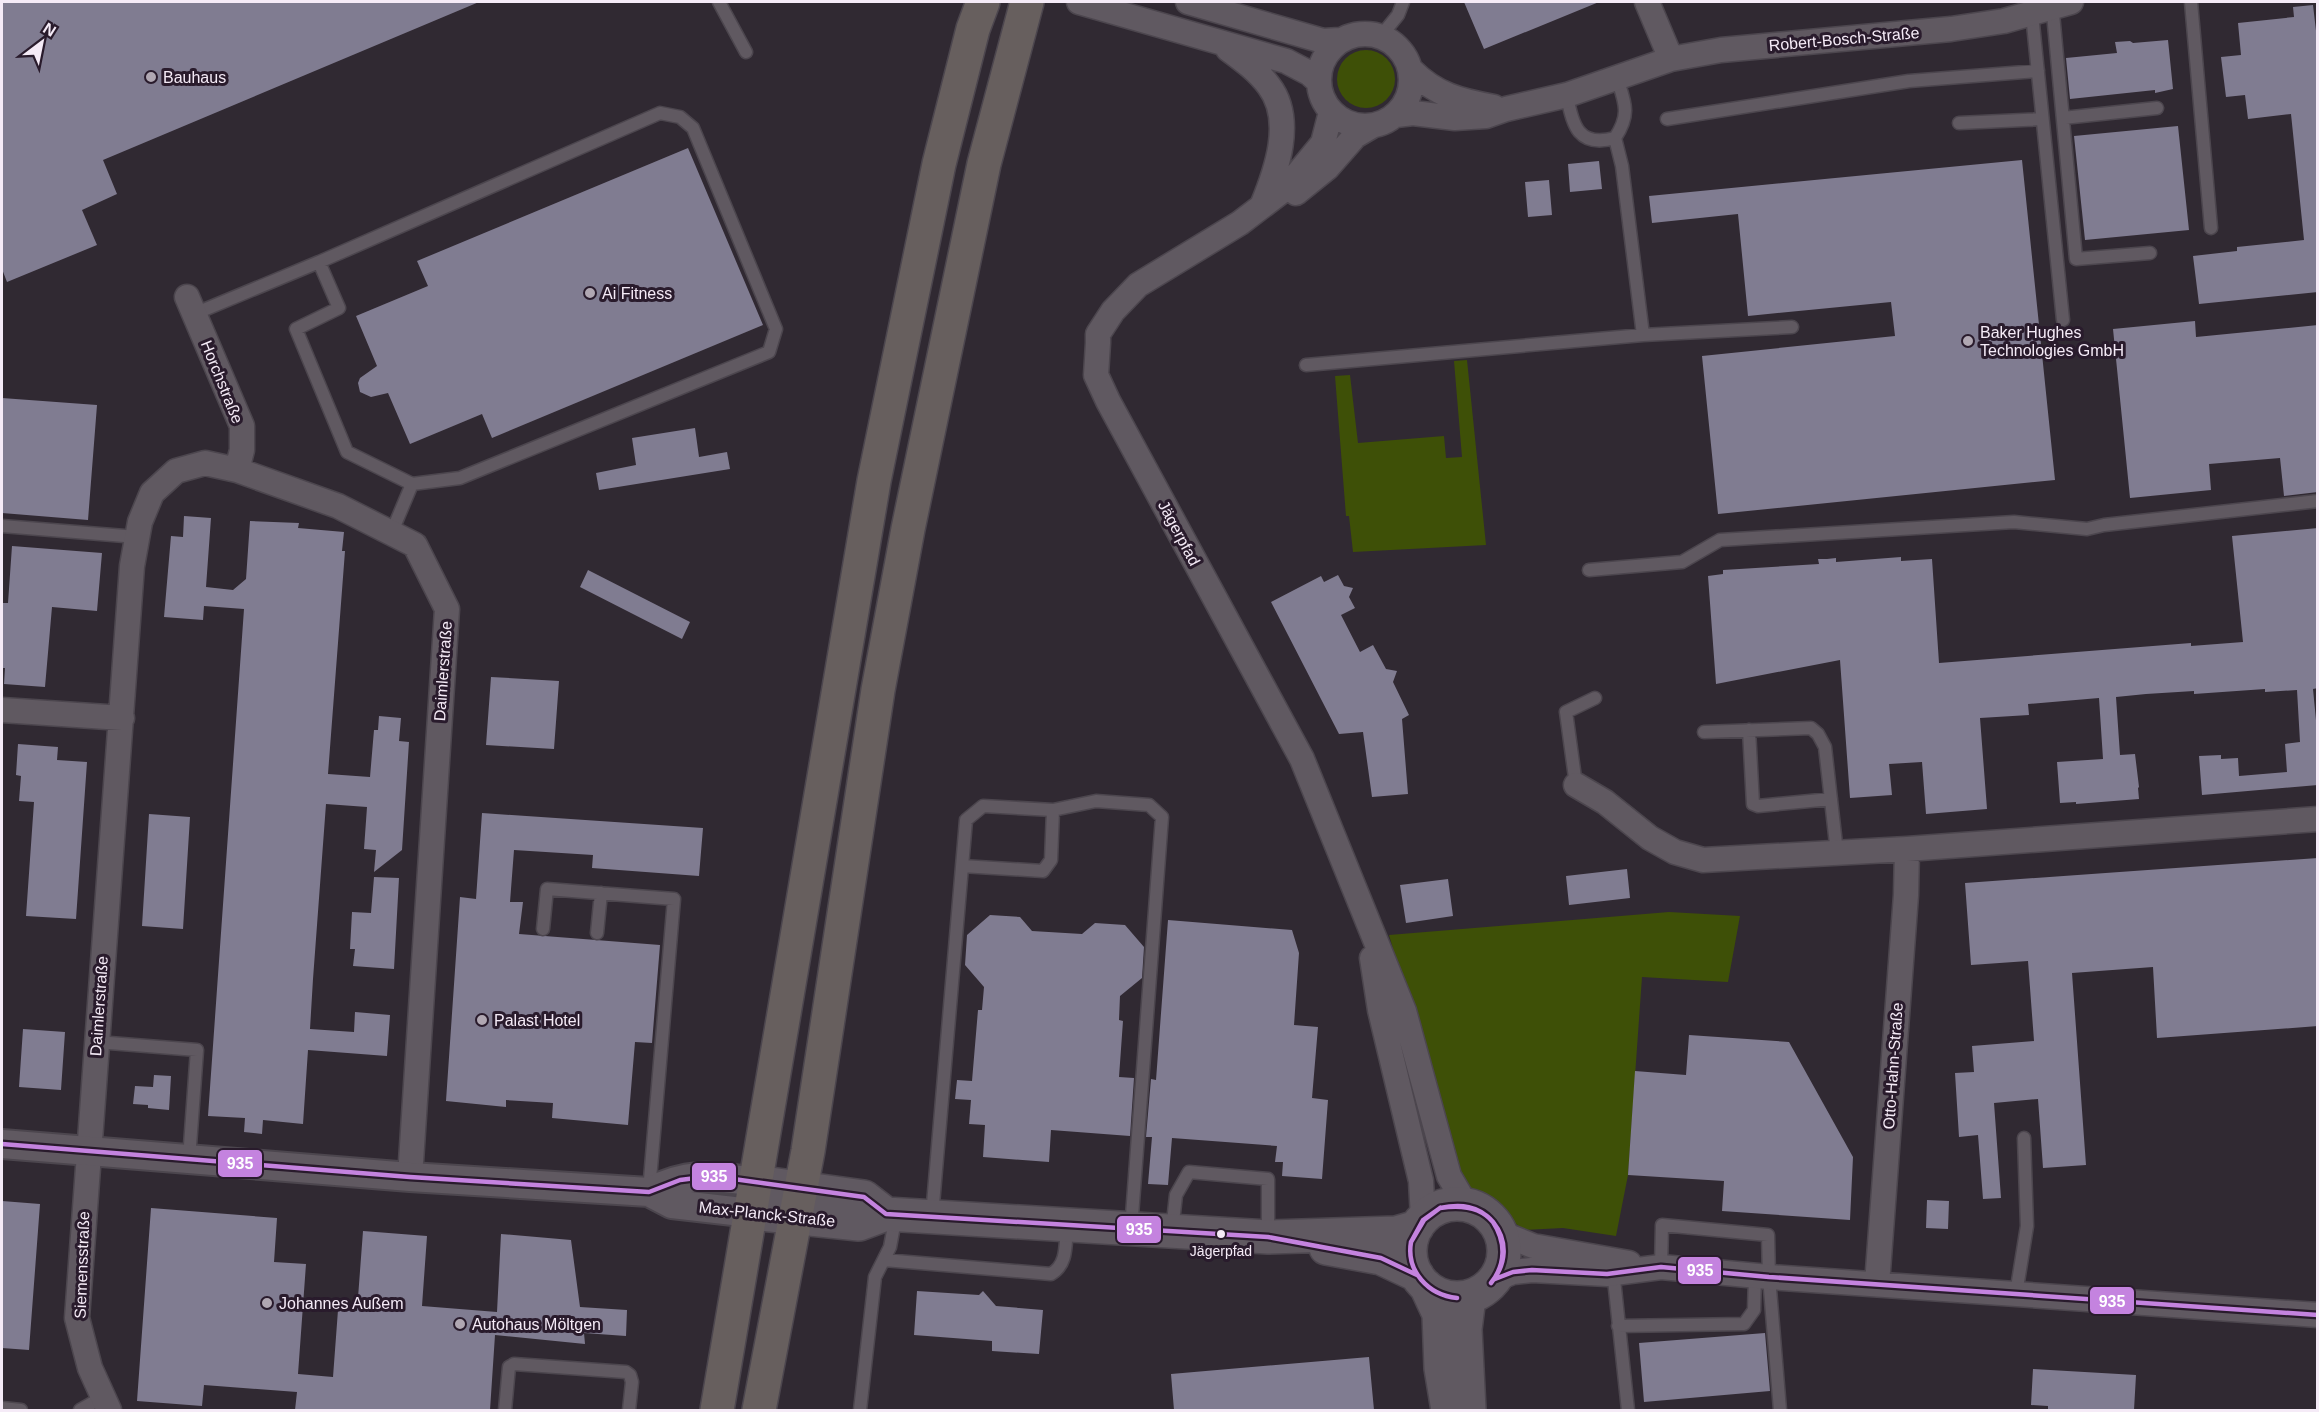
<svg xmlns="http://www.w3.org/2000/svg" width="2319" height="1412" viewBox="0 0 2319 1412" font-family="Helvetica,sans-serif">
<rect width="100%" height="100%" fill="#302932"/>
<!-- green -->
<path fill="#3e5007" d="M1337 79a29 29 0 1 1 58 0a29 29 0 1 1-58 0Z
M1467 360 1486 545 1353 552 1349 516H1346L1335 376 1350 375 1358 443 1444 436 1446 458 1462 457 1454 361Z
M1669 912 1740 916 1728 982 1642 977 1628 1175 1616 1236 1563 1228 1524 1230 1471 1189 1451 1164 1425 1057 1389 935Z"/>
<!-- building -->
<path fill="#807c91" d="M2 2H479L103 160 117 194 82 210 97 245 7 282 2 269Z
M1464 2H1599L1484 49Z
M2313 5 2318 48V292L2199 304 2193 256 2237 251V247L2304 240 2291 114 2248 119 2245 95 2226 97 2221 57 2241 55 2238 23 2294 17 2293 7Z
M2168 40 2173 89 2155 93V90L2070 99 2066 58 2117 53 2115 42 2130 41 2133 43Z
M2178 126 2189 230 2085 240 2074 136Z
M688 148 763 325 492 438 482 414 410 444 388 393 371 397 360 392 358 383 360 378 377 366 356 316 428 286 417 261Z
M2022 160 2055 480 1718 514 1702 356 1895 336 1891 302 1748 316 1738 214 1652 223 1649 196Z
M1599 161 1602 189 1570 192 1568 164Z
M1549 180 1552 215 1528 217 1525 182Z
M2195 321 2196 337 2318 325V492L2284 496 2280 458 2209 464 2211 490 2130 498 2113 329Z
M2 398 97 405 88 520 2 513Z
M695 428 699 457 727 452 730 469 599 490 596 473 636 465 632 438Z
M184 516 211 518 206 587 233 590 246 579 250 521 299 523 298 528 344 532 342 551H345L328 774 370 777 374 730H378L379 716 401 718 399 741 409 742 402 850 374 872 376 850 364 849 367 807 326 804 313 979 310 1029 354 1032 355 1012 390 1015 387 1056 308 1050 303 1124 263 1120 262 1134 244 1132 245 1118 208 1116 244 609 204 606 203 620 164 617 171 536 183 537Z
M2318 528V688L2313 689 2318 741V785L2202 795 2199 756 2221 755V759L2238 758 2239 776 2287 772 2285 744 2300 742 2297 690 2265 692V689L2194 694V691L2146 694 2116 697 2120 755 2135 754 2139 787 2138 788 2139 799 2076 804V802L2060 803 2057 762 2103 759 2099 698 2028 704 2029 715 1980 718 1987 809 1926 814 1922 762 1889 764 1892 795 1850 798 1840 660 1716 684 1708 576 1723 574V570L1819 564 1818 559H1827L1836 558V562L1901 557V561L1932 559 1939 663 2191 643V646L2243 642 2232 536Z
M12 546 102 553 97 611 52 607 45 687 4 684 5 668H2V603H8Z
M588 570 690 622 682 639 580 587Z
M1338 575 1344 586 1353 588 1349 597 1355 608 1341 615 1360 652 1373 645 1386 669 1397 671 1393 682 1409 715 1402 719 1408 794 1372 797 1363 732 1339 734 1271 602 1321 576 1324 582Z
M491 677 559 681 554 749 486 745Z
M18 744 58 747 57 760 87 762 76 919 26 916 34 802 19 801 21 776 16 775Z
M482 813 703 828 699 876 592 868 593 855 514 850 510 902H523L519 934 660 945 652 1043 635 1042 628 1125 552 1118 553 1103 506 1100V1107L446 1101 460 897 476 899Z
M149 814 190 817 183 929 142 926Z
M2318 858V1026L2157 1038 2153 967 2072 973 2086 1165 2043 1168 2038 1099 1994 1103 2001 1198 1983 1199 1978 1135 1959 1137 1955 1073 1974 1072 1972 1046 2034 1041 2028 961 1971 965 1965 883Z
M1627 869 1630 898 1569 905 1566 876Z
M374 877 399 878 394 969 353 966 355 949H350L352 912 371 913Z
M1448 879 1453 916 1406 923 1400 885Z
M990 915 1020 917 1032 931 1082 934 1095 923 1125 925 1144 947 1142 978 1120 996 1119 1020 1123 1021 1119 1077 1134 1078 1130 1136 1051 1130 1049 1162 983 1157 985 1125 969 1124 971 1100 955 1099 957 1080 972 1081 978 1010H982L984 987 965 965 967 935Z
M1168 920 1292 930 1299 953 1294 1025 1318 1027 1312 1098 1328 1100 1322 1179 1282 1176 1283 1162H1275L1277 1146 1172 1138 1168 1185 1148 1184 1152 1137H1146L1151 1079 1156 1080Z
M23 1029 65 1032 61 1090 19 1087Z
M1689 1035 1789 1042 1853 1157 1850 1220 1722 1211 1724 1181 1628 1175 1635 1071 1686 1075Z
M154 1075 171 1076 169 1110 148 1108V1105L133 1104 135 1086 153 1087Z
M1927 1200 1949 1201 1948 1229 1926 1228Z
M2 1201 40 1204 29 1350 2 1348Z
M151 1208 277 1218 274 1262 306 1264 298 1374 333 1377 338 1310 357 1311 363 1231 427 1236 422 1306 497 1312 501 1234 571 1240 580 1307 627 1310 626 1336 584 1333 585 1344 495 1335 490 1410H295L297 1392 204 1385 202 1406 137 1401Z
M917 1291 979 1295 983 1291 996 1306 1043 1310 1039 1354 992 1351V1341L914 1335Z
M1765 1333 1770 1391 1644 1402 1639 1343Z
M1369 1357 1374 1410H1174L1171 1374Z
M2033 1369 2136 1375 2134 1410H2048V1406L2031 1405Z"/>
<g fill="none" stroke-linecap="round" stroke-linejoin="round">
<defs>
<path id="service" d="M719 2 746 52
M2191 2 2211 228
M2052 3 2076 259 2150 253
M2032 14 2063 320
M1381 36 1398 15 1403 2
M1567 95C1572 126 1579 148 1615 138 1631 114 1625 103 1617 78
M2063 118 2157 108
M1667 119 1909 81 2038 71
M1959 123 2042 119
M1615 138 1622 166 1643 335 1792 327
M319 262 660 113 680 117 693 128 776 329 769 352 460 478 412 484
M194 314 319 262 339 308 296 329 347 452 412 484 391 534
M1306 365 1643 335
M2 526 137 537
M1589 570 1682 562 1720 540 2014 522 2087 529 2104 525 2318 501
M1749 730 1753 804 1758 806 1831 799
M1704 732 1811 728 1818 734 1825 747 1837 853
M1576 785 1566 712 1595 698
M962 866 1043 871 1051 860 1053 810
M543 929 547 889 674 899 649 1191
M597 933 601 893
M97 1042 197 1050 189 1159
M932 1216 966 820 983 806 1053 810 1096 801 1149 805 1162 817 1131 1229
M1172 1231 1176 1195 1189 1172 1268 1179V1236
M884 1260 1051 1274C1068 1264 1065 1245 1067 1227
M1661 1267 1662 1225 1768 1235 1769 1277 1780 1410
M1613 1270 1628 1410
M2016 1294 2027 1226 2024 1138
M1618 1326 1744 1324 1754 1310 1755 1276
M2 1408 21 1410
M80 1410 103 1397
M505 1410 509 1367 514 1364 626 1372 630 1375 632 1382 629 1410
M860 1410 875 1277 890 1247 896 1215"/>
<path id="minor" d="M1079 2 1286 61 1309 73 1318 81
M1188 2 1323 41 1340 40
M1647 2 1671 59
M1319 80a46 46 0 1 1 92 0a46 46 0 1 1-92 0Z
M1228 49C1243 60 1258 71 1269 86 1295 120 1276 172 1262 206
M1411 70C1436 95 1460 101 1494 107
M1331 112 1323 143 1286 188 1240 223 1138 285 1113 311 1098 334V343L1096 375 1108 401 1302 759 1404 1011 1449 1176 1466 1205
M1396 115 1413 113 1455 118 1486 116 1506 109 1567 95 1671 59 1721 50 1951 29 2004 21 2071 2
M1296 193 1327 168 1355 136 1372 126
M187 297 242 426V450L237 470
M2 710 122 718
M1576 785 1605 802 1650 838 1675 852 1703 860 1907 849 2318 819
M1372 958 1380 1010 1421 1181 1423 1218
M1501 1233 1533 1246 1629 1263
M1495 1279 1513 1272 1532 1270 1607 1274 1661 1267 1769 1277 2318 1315
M1877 1284 1906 895 1907 849
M109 1410 90 1368 77 1318 132 566 140 522 152 493 176 471 205 463 237 470 338 506 415 545 447 609 410 1177"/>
<path id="tertiary" d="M2 1144 410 1177 649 1192 672 1204 751 1213
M649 1192C690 1171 712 1176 756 1182"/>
<path id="secondary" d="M756 1182 864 1197 886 1214
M1410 1251a47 47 0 1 1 94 0a47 47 0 1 1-94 0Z
M751 1213 859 1224 886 1214 1268 1237 1396 1233 1417 1227
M1326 1248 1381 1258 1417 1275
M1426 1286 1439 1314 1441 1368 1448 1410
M1469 1297 1465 1329 1469 1410"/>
<path id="primary" d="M717 1410 874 481 939 164 973 29 983 2
M759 1410 808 1151 878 690 908 529 984 164 1027 2"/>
</defs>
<!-- service casing -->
<use href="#service" stroke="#4c464e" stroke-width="15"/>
<!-- minor casing -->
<use href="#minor" stroke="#4c464e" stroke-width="27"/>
<!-- tertiary casing -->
<use href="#tertiary" stroke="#4c464e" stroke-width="32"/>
<!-- secondary casing -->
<use href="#secondary" stroke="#4c464e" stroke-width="36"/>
<!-- primary casing -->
<use href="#primary" stroke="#4c464e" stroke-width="36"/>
<!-- service -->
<use href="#service" stroke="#605961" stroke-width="12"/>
<!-- minor -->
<use href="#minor" stroke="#605961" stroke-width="24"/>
<!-- tertiary -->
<use href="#tertiary" stroke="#605961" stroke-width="28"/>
<!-- secondary -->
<use href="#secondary" stroke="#605961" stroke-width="33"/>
<!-- primary -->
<use href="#primary" stroke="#675f5e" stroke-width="33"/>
<defs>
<path id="bus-1" d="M2 1144 410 1177 649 1192 680 1180 712 1176 864 1197 886 1214 1268 1237 1381 1258 1417 1275
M1440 1208C1460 1204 1479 1205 1493 1222
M1440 1208C1459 1205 1480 1206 1493 1222
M1411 1242C1406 1271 1428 1295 1457 1298
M1411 1242 1423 1220 1440 1208
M1411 1242 1424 1220 1440 1208
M1495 1279 1513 1272 1532 1270 1607 1274 1661 1267 1769 1277 2318 1315
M1491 1283C1506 1264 1506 1242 1493 1222
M1491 1283C1507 1264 1508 1241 1493 1222"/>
</defs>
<!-- bus-1 casing -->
<use href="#bus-1" stroke="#291b2c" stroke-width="9"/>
<!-- bus-1 -->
<use href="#bus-1" stroke="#c483df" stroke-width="4.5"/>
</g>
<!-- markers -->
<g fill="#b0a7b2" stroke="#291b2c" stroke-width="2">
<circle cx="151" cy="77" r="6"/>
<circle cx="590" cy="293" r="6"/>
<circle cx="1968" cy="341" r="6"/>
<circle cx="482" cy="1020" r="6"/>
<circle cx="267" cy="1303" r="6"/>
<circle cx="460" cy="1324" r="6"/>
</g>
<circle fill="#f5ebf7" stroke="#291b2c" stroke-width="2" cx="1221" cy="1234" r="5"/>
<g text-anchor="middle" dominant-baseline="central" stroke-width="6" stroke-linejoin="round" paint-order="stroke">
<!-- bus labels -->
<g font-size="14" fill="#f5ebf7" stroke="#291b2c">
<text x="1221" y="1251">Jägerpfad</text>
</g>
<!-- street labels -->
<g font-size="16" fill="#f5ebf7" stroke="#291b2c">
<text transform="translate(1844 39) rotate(-5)">Robert-Bosch-Straße</text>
<text transform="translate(222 382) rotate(68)">Horchstraße</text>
<text transform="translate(1179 533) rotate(62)">Jägerpfad</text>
<text transform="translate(443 671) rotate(-86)">Daimlerstraße</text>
<text transform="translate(99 1006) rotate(-86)">Daimlerstraße</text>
<text transform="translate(1893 1066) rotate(-86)">Otto-Hahn-Straße</text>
<text transform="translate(767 1214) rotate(6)">Max-Planck-Straße</text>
<text transform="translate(82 1265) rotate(-88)">Siemensstraße</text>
</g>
<!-- poi labels -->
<g font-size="16" fill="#f5ebf7" stroke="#291b2c" text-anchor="start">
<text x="163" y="77">Bauhaus</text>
<text x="602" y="293">Ai Fitness</text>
<text x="1980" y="332">Baker Hughes<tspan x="1980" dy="18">Technologies GmbH</tspan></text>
<text x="494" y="1020">Palast Hotel</text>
<text x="279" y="1303">Johannes Außem</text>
<text x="472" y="1324">Autohaus Möltgen</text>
</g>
</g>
<g stroke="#291b2c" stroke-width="2">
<rect x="217" y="1149" width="46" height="29" rx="6" fill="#c483df"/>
<rect x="691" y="1162" width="46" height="29" rx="6" fill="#c483df"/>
<rect x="1116" y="1215" width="46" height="29" rx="6" fill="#c483df"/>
<rect x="1677" y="1256" width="45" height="29" rx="6" fill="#c483df"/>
<rect x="2089" y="1286" width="46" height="29" rx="6" fill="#c483df"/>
</g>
<g font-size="16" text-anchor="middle" font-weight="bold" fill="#fff">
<text x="240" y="1169">935</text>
<text x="714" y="1182">935</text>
<text x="1139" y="1235">935</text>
<text x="1700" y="1276">935</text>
<text x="2112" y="1307">935</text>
</g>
<!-- border -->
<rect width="2319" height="1412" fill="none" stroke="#f5ebf7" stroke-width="6"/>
<!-- north arrow -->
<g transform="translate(42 42) rotate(32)" stroke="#291b2c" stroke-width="4.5" paint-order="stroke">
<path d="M0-4.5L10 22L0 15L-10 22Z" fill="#f5ebf7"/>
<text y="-9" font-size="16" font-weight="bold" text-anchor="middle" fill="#f5ebf7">N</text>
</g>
</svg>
